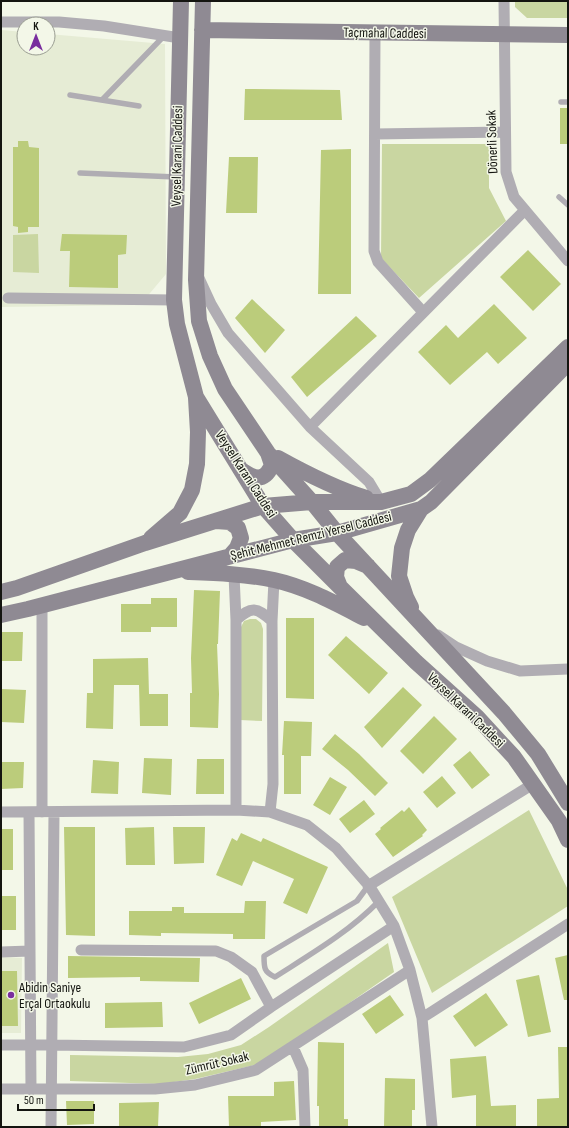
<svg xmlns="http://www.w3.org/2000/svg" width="569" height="1128" viewBox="0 0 569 1128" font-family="'Sofia Sans Condensed',sans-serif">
<rect width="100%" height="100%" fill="#f3f7e8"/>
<!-- built -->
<path fill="#e6ecd5" d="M1 30 24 32V48H48V34L165 44 166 274 140 305 1 307Z
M1 957 22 958 21 1033H1Z"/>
<!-- green -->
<path fill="#c9d6a1" d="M515 1H568V18H527L515 7Z
M382 144H489V188L506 221 419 298 381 258Z
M38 234 39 273 13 272V235Z
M250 619H256L261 623 263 629 262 721 240 720 241 627 244 621Z
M529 810 568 890V906L432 993 392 897Z
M388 943 394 972 286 1047 259 1064 195 1079 160 1084 70 1081V1055L178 1057 208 1054 241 1045 269 1027Z"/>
<!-- building -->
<path fill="#bbcc7b" d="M245 89 340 90 342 120H244Z
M560 108H568V144H560Z
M18 141H28L29 147 39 148V227H28V232L18 233V227L13 226V147H18Z
M351 149V294H318L321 150Z
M229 157H258L257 213H226Z
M62 234 127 235 126 254 118 255V288L69 287 70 251H60Z
M528 250 561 284 533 311 500 277Z
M252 299 285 330 265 353 235 318Z
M494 304 527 338 498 364 487 352 450 385 418 352 446 325 458 338Z
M356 316 377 336 307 397 291 377Z
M194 590 220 591 218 644H217L219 694 218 728 190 727V693H192L191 658Z
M151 598H177V627H151V632H121V604H151Z
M286 618H314V699L286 698Z
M1 632H23L22 661H1Z
M346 636 388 673 369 694 328 655Z
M148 658 149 694H168V726H140L139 685H114L113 729 86 728 87 693H93V659Z
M403 687 422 705 382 748 364 727Z
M1 689 26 690 24 723 1 722Z
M434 716 457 739 423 774 400 751Z
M284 721 312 722 311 756H301V794H284V755H282Z
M335 734 359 754 388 783 375 796 348 770 322 749Z
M470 751 490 775 472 789 453 765Z
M144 758 172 759 171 795 142 793Z
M197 759H224V794H196Z
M93 760 119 762 118 794 91 793Z
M1 762H24L23 788 1 789Z
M442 776 456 793 437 808 423 792Z
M330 777 347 787 330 815 313 805Z
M364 800 375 814 350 833 339 819Z
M409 807 427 830 422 835 423 836 393 857 375 834 381 829 380 828 402 810 404 812Z
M64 827H95V936L66 935Z
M154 827 155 865H126L125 828Z
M173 827H205L204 863 174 864Z
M1 829H13V870H1Z
M241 833 261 842 263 838 328 867 307 914 283 903 294 879 253 861 242 886 216 875 232 838 237 841Z
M1 896H16V930H1Z
M245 901H266L265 939H233V934L161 933V936L129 935V911H172V907H184V913H244Z
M568 955V1000H564L555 958Z
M68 956 200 958 199 982 140 981V977L68 978Z
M1 971H17L18 1026H1Z
M539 975 551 1032 528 1037 516 980Z
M241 978 251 999 199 1024 189 1003Z
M486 993 508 1025 475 1047 453 1016Z
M390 995 404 1015 376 1034 362 1014Z
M162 1002 163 1027 105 1028V1003Z
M318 1042 344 1043V1119H348V1127H319V1106H317Z
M558 1047H568V1127H537V1099L559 1098Z
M486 1056 491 1106 516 1105V1127H476V1095L452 1098 450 1059Z
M385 1078 415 1079V1110H412V1127H384Z
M294 1081 296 1120 261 1122V1127H229L228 1096H274V1082Z
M66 1101H94V1124L67 1125Z
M159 1102 158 1127H119V1103Z"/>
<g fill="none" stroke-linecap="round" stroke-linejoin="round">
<!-- lane -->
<path stroke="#b0adb3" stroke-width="5.5" d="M70 95 139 106
M102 100 164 36
M561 102H568
M80 173 176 177
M559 197 568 205
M368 886 357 901 264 956C264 968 264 972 275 977 311 954 349 932 379 901"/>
<!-- street -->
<path stroke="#b0adb3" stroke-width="11" d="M504 1 506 172 514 197 568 261
M1 22H59L104 26 180 38
M375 32 374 251 378 262 423 312
M375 134 505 132
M199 278 211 304 228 333 310 427 369 482 381 502
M8 298 174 300
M310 427 525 210
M234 575 236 620V810
M236 620C252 606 256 607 272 621
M438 635 456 647 487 661 520 671 568 669
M1 812 236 810 270 812 307 825 336 848 370 887 394 926 410 970 422 1018 432 1127
M29 812 31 1090
M42 812V606
M270 812 273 784 272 621 274 580
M368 886 533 784
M81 950 216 951 231 957 252 972 271 1007
M1 952 30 951
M422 1018 568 924
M1 1045H51L184 1047 231 1035 271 1007 394 926
M293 1047 303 1070 305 1127
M1 1089H155L195 1085 256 1070 410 970
M51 1127 54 812"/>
<!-- secondary -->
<path stroke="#8f8a93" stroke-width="16" d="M181 1 174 300 177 324 196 397 263 506 293 540 340 587 416 662 477 717 514 757 559 821 568 840
M203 1 196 280 199 321 210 356 225 389 268 453 312 502 337 533 504 713 538 754 568 803
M202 30 568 35
M278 458C305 473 337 489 366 498
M240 469C254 479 264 483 272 465L268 453
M216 521 230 522 238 528 241 538 237 548 230 556
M151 538 180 513 192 490 197 464 198 432 196 398
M188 572C216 573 246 574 274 580 306 587 335 603 364 618
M340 587 336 577 337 567 345 560 356 561 368 566
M1 592 17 588 145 543 263 506 312 502H381L411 494 430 480 568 347
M411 607 406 597 399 576 402 548 408 530 421 509
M1 615 28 609 293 540 337 533 421 509 431 502 568 363"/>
</g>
<!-- markers -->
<circle fill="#792d9e" stroke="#f3f7e8" stroke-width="1.5" cx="11" cy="995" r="4"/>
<g text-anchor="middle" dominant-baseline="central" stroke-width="3" stroke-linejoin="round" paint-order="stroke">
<!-- street labels -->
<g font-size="14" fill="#141510" stroke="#f3f7e8">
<text transform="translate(385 33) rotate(1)">Taçmahal Caddesi</text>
<text transform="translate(492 142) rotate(-92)">Dönerli Sokak</text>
<text transform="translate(177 156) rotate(-89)">Veysel Karani Caddesi</text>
<text transform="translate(246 474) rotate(57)">Veysel Karani Caddesi</text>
<text transform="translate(311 536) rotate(-14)">Şehit Mehmet Remzi Yersel Caddesi</text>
<text transform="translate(466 710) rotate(44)">Veysel Karani Caddesi</text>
<text transform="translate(217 1063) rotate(-13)">Zümrüt Sokak</text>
</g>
<!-- poi labels -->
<g font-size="14" fill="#141510" stroke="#f3f7e8" text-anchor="start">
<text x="19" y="987">Abidin Saniye<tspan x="19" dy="16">Erçal Ortaokulu</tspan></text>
</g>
</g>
<!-- border -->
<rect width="569" height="1128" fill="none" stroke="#141510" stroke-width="4"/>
<!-- north arrow -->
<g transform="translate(36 36)"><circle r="19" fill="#f3f7e8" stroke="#9a9d92"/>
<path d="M0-3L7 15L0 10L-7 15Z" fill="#792d9e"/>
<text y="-6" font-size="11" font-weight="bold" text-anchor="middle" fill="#141510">K</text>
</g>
<!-- scale -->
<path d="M18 1104v6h76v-6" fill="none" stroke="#141510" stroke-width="2"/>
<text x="24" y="1104" font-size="12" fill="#141510" stroke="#f3f7e8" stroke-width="3" paint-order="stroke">50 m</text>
</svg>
